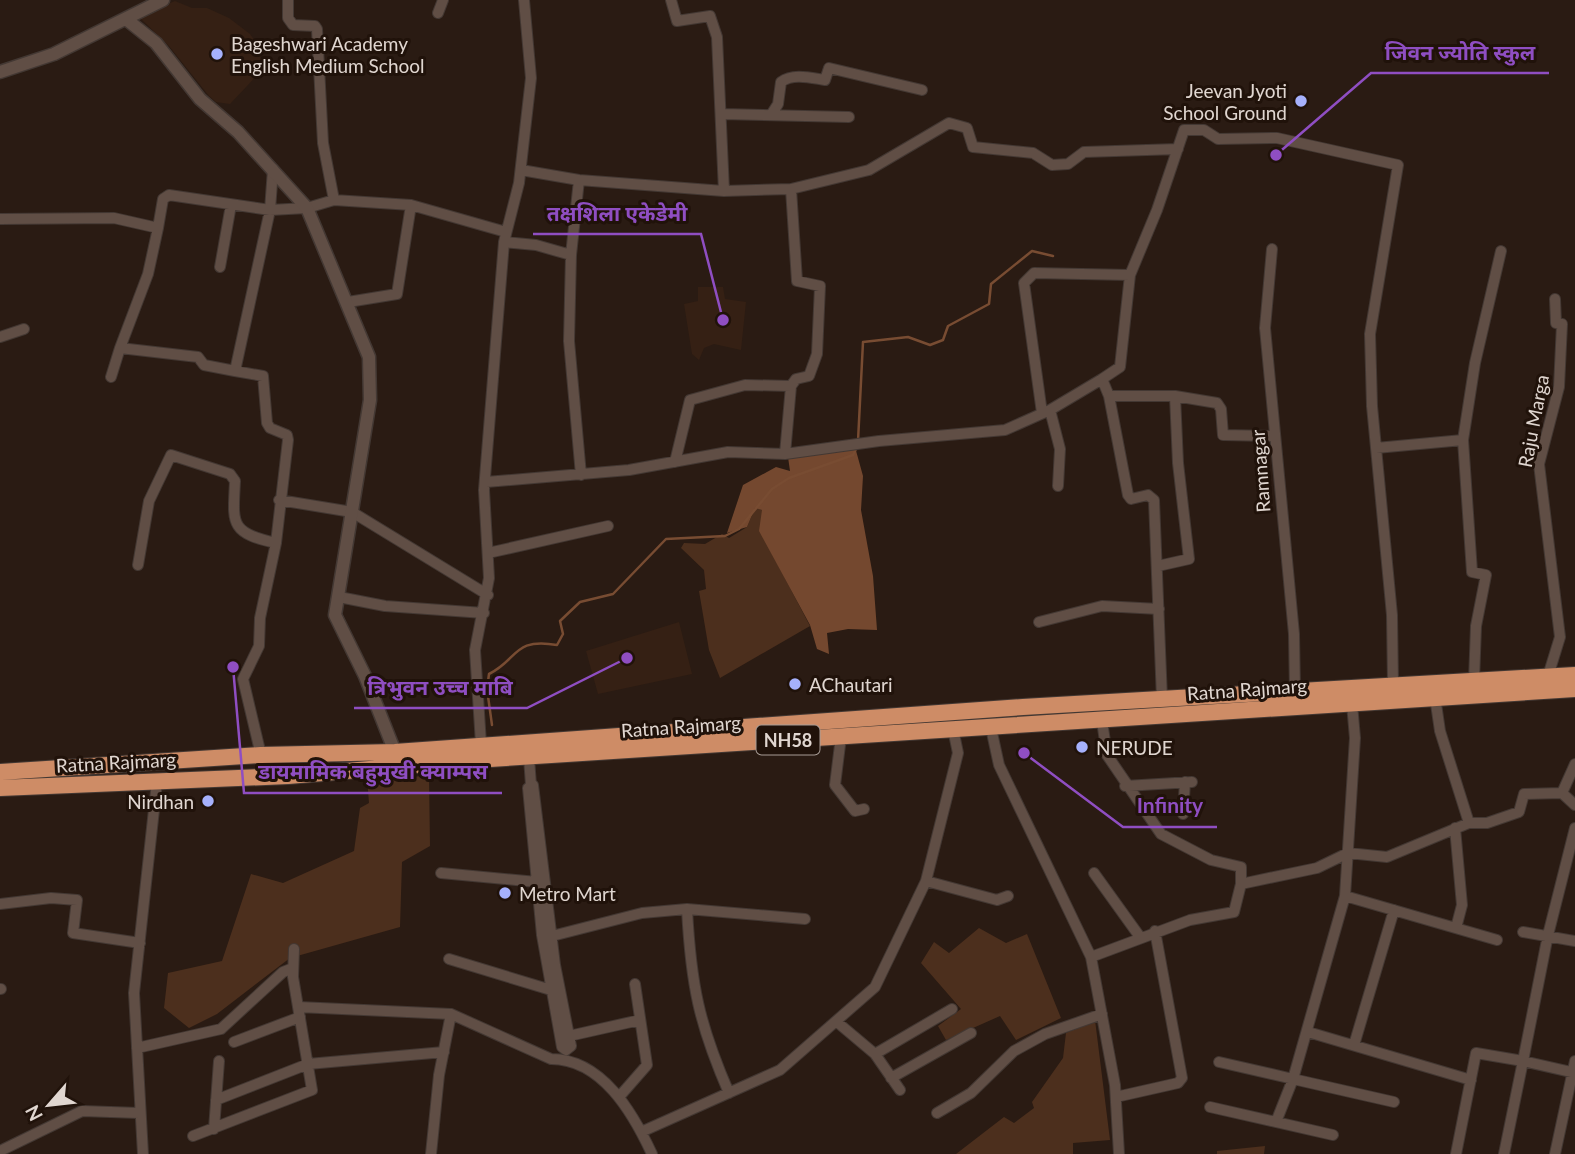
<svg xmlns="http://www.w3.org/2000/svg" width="1575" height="1154" viewBox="0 0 1575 1154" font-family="Lato,'Noto Sans Devanagari',sans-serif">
<rect width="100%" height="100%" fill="#2a1b13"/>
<!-- built -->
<path fill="#352014" d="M175 1 192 8H207L229 18 250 34 259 47 262 70 230 104 216 102 209 96 169 46 138 16Z
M698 287H723L725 299 746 302 741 350 714 344 704 348 699 360 692 354 684 304 698 301Z
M679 622 692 674 598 694 586 651Z"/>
<!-- green -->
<path fill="#4c2f1d" d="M755 508 763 510 760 531 810 626 720 678 709 650 699 591 706 589 704 570 681 548 684 543 705 544 722 534 729 538 747 527Z
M429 776 430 846 402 862 400 927 290 958 217 1014 189 1028 164 1008 168 973 222 961 251 874 283 883 354 851 360 808 369 803 367 778Z
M979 928 1006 943 1027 934 1061 1018 1016 1040 1000 1016 946 1040 938 1026 961 1009 921 963 934 942 949 953Z
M1095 1020 1110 1140 1073 1143V1154H956L1004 1117 1014 1123 1034 1108 1032 1102 1063 1058 1066 1033Z
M1265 1146 1264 1154H1217V1151Z"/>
<!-- forest -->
<path fill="#74482f" d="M855 447 863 476 861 510 873 576 877 630 848 629 827 633 829 654 817 649 810 625 759 531 762 510 755 508 747 527 727 533 743 485 776 467 790 471 788 457Z"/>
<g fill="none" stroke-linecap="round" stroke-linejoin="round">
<!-- stream -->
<path stroke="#784c32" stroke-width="2.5" d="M858 441 863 342 908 337 930 345 943 340 948 326 989 304 991 284 1032 251 1053 256
M492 725 487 689 489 674C518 660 513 637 557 645L563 634 560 621 580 602 613 594 666 539 725 536 739 529 772 489 789 478 853 455 857 447"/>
<defs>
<path id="minor" d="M288 0V18L293 25 315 26 317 29 323 143 334 200
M438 13 443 0
M722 114 849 117
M771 115 778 104 781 82C793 73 811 78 825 80L829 68 922 90
M521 170 579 180 724 191 717 37 710 16 677 21 671 0
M724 191 791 189 869 170 949 123 967 128 973 147 1033 153 1052 165 1068 164 1084 152 1178 149
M0 219 114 218 158 228 163 199 169 195 270 210 307 208 334 200 411 205 506 232
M504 242 536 245 571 255 579 180
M1272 249 1265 328 1294 634 1295 691
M571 255 569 341 581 475
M220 267 231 205
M348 302 397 294 411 205
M0 337 24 329
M120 348 148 274 158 228
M111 377 120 348 198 357 204 365 235 371
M1102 379 1120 367 1130 275 1157 210 1184 130H1204L1218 139 1277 138 1398 165 1370 334 1372 406 1392 615 1393 685
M1109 396H1175L1217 403 1221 409 1223 435 1274 436
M1050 410 1060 449 1058 486
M1042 413 1024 283 1034 273 1130 275
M1463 440 1475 363 1501 251
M1376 448 1463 440 1472 572 1486 575 1476 626 1474 681
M785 454 791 386 796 379 809 376 817 354 820 286 797 281 791 189
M675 462 690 400 745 385 791 386
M486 482 629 470 728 452 785 454 879 441 1005 430 1050 410 1102 379 1109 396 1128 495 1131 499 1148 495 1154 500 1162 699
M279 500 352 512 488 595
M488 553 608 526
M138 565 149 501 171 455 230 474 235 481C233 523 229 533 276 543
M1158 566 1189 559 1178 463 1175 396
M339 597 385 606 484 613
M1039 622 1102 606 1159 609
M1548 676 1560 637 1539 464 1559 387 1562 324 1556 323 1555 299
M1102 721 1107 755 1161 834 1211 860 1241 867V884
M991 728 999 765 1091 957 1115 1085 1119 1154
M841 737 835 785 855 811 864 809
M481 744 475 650 489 578 484 490 504 242 519 183 531 78 524 0
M261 755 243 679 259 646 260 618 276 543 288 440 287 435 270 428 267 423 263 376 235 371 270 210 273 169
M529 758 531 785
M533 785 555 965 571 1046 566 1050 562 1047 542 935 528 788Z
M1125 786 1192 782
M1562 793 1575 764
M1183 814 1185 782
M1469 823H1487L1519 812 1524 794 1562 793 1575 805
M1455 828 1462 905 1456 928
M441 873 537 882
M1094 873 1140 937
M926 881 997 900 1008 896
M1345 896 1497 940
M0 904 51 898 77 900 73 933 140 943
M687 909 805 919
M1523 932 1575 941
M552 936 642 913 687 909C691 985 699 1024 729 1093
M1091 957 1190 920 1234 912 1241 884 1317 868 1348 853 1387 857 1469 823 1440 731 1435 697
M449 959 551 990
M0 989H1
M298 1007 451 1014 551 1059C602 1059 633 1113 652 1154
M837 1022 875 1054 900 1090
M1308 1032 1471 1080
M569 1036 640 1020
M234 1042 300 1017
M1354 1045 1394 910
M137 1048 221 1029 283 972 293 968
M875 1054 952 1009
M1219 1062 1293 1079 1345 896 1355 738 1352 704
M891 1078 971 1033
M619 1097 647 1065 635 984
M1116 1097 1178 1083 1182 1078 1155 931
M216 1100 308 1064 444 1052
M1210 1107 1333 1135
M937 1113 971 1093 1014 1051 1045 1034 1102 1014
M1276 1122 1293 1079 1394 1102
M214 1129 219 1061
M641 1132 780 1070 875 987 926 881 958 753 953 729
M193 1136 312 1090 293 977 294 949
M0 1151 82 1111 139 1113
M143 1154 134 993 157 782
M431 1154 439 1075 451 1014
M1456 1154 1476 1053 1523 1061 1548 935 1575 828
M1504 1154 1523 1061 1575 1073
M1555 1154 1575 1061"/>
<path id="tertiary" d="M126 19 156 43 200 99 238 132 307 208 369 357 370 400 335 615 365 676 395 752
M0 72 54 54 163 0"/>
<path id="trunk" d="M0 772 261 755 395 752 1023 707 1575 675
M0 788 288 776 474 760 1575 689"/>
</defs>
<!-- minor casing -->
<use href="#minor" stroke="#433833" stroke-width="12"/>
<!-- tertiary casing -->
<use href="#tertiary" stroke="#433833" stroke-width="15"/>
<!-- trunk casing -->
<use href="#trunk" stroke="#433833" stroke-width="18"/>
<!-- minor -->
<use href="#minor" stroke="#604e45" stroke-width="10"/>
<!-- tertiary -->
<use href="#tertiary" stroke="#604e45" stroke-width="12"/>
<!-- trunk -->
<use href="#trunk" stroke="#ce8c66" stroke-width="16"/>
</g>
<!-- markers -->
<g fill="#a6b1fc" stroke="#20120a" stroke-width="2.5">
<circle cx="217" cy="54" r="7"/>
<circle cx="1301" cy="101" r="7"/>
<circle cx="795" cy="684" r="7"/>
<circle cx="1082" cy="747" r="7"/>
<circle cx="208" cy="801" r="7"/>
<circle cx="505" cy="893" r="7"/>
</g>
<g text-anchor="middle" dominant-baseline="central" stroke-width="6" stroke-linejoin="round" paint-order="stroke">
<!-- shield labels -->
<rect fill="#20120a" stroke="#a69b95" stroke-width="2" x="756.5" y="725.5" width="63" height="29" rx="5"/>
<g font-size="18" font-weight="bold" fill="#e0d6d0">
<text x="788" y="740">NH58</text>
</g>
<!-- poi labels -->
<g font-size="19" fill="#e0d6d0" stroke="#20120a" text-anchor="start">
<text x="231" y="43">Bageshwari Academy<tspan x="231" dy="22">English Medium School</tspan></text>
<text x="1287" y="90" text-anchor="end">Jeevan Jyoti<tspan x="1287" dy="22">School Ground</tspan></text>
<text x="809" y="684">AChautari</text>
<text x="1096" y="747">NERUDE</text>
<text x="194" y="801" text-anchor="end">Nirdhan</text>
<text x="519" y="893">Metro Mart</text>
</g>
<!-- street labels -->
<g font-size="19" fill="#e0d6d0" stroke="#20120a">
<text transform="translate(1533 421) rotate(-79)">Raju Marga</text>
<text transform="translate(1260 471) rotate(-94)">Ramnagar</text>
<text transform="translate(1247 689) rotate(-4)">Ratna Rajmarg</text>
<text transform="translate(681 726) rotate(-4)">Ratna Rajmarg</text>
<text transform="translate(116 762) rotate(-3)">Ratna Rajmarg</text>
</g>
</g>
<!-- callouts -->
<path fill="none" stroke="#8f4ec2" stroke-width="2.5" d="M1276 155L1371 73H1549M723 320L701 234H533M627 658L527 708H354M233 667L244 793H502M1024 753L1123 827H1217"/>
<g fill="#8f4ec2" stroke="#20120a" stroke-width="2.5">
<circle cx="1276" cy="155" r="7"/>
<circle cx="723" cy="320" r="7"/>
<circle cx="627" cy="658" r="7"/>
<circle cx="233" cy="667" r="7"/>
<circle cx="1024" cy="753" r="7"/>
</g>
<g font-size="21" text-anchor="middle" font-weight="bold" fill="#8f4ec2" stroke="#20120a" stroke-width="6" stroke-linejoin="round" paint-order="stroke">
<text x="1460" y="60">जिवन ज्योति स्कुल</text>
<text x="617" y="221">तक्षशिला एकेडेमी</text>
<text x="440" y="695">त्रिभुवन उच्च माबि</text>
<text x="373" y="779">डायमामिक बहुमुखी क्याम्पस</text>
<text x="1170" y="813">Infinity</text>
</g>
<!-- north arrow -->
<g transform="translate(49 1105) rotate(242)" stroke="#20120a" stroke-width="5" paint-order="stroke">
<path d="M0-5L12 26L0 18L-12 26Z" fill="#e0d6d0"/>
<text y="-10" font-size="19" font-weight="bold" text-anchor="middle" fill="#e0d6d0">N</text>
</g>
</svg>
